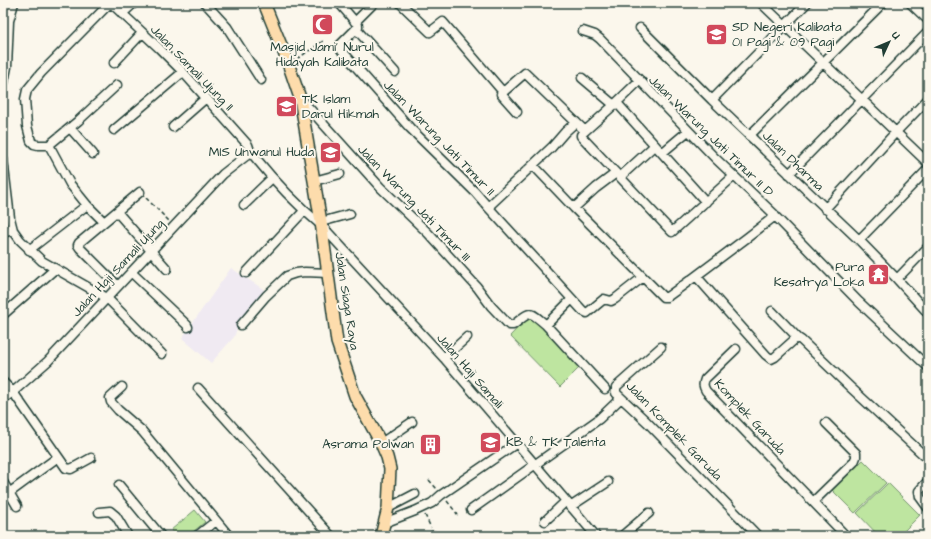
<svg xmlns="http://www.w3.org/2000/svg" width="931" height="539" viewBox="0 0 931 539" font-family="'Architects Daughter',sans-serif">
<rect width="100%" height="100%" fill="#fbf7ec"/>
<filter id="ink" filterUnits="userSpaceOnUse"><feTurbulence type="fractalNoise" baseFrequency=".025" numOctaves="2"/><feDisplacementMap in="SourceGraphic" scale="8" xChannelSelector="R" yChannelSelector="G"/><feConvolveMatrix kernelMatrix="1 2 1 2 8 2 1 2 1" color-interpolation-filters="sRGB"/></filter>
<g filter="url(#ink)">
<!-- built -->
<path fill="#f0eaf2" d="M231 268 266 291 239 323 234 337 211 363 182 338Z"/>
<!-- green -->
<path fill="#bee5a0" stroke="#6e916a" d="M531 314 582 365 560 387 510 336Z
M863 460 886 483 855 513 832 490Z
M888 483 920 515 899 536H879L857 513Z
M195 510 205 522 188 536H176L171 530Z"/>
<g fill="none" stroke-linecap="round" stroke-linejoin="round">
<defs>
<path id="minor" d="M110 3 41 73 27 90 25 99 27 126 31 141 34 144 38 145H49L78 121 117 85
M111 3 159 48 183 72 248 145 251 154
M205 3 227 27 261 80
M339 3 358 25V27L340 45V48L342 51 410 128 475 192 488 207 552 147 565 132 576 122
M400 3 430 32 443 22 503 92
M761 3 928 163
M910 3 928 20
M122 14 134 3
M355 22 374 3
M640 28 712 100 859 240 897 279 928 313
M356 29 395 72
M583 31 595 35 600 39 715 158 774 214 775 216 859 302 928 367
M114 63 142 33
M582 78 614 105
M3 87 7 67 9 21 14 3
M300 98 380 187 428 233 477 287 491 306 509 325H513C531 312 528 309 546 325L605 389
M712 100 807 3
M617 103 706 202
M517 112 501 94 525 73 585 131 614 105 640 80
M173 127 206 98
M70 128 93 154
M114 130 183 72
M585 131 581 135V136L672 232 734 176
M749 136 883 3
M49 145 70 184 87 205 104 222
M662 153 688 131
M251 154 254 156C275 182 297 205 322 226L444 358 596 536
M3 159 10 218 13 230 20 240 42 261 107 298 162 354
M533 165 574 208 663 297H667L696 276 766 355 771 359 775 357 794 340 798 338 801 340 850 387 928 459
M789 174 928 32
M620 177 655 145
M314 181 340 174
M244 205 272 178
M488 207 583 311 587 313 604 299 611 301 615 299 643 277
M574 208 596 188 616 173
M825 209 896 132 928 99
M117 212 167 269
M321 222 350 214
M3 233 13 230
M859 240 928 169
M29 250 87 205
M131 272 187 325 188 327
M246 273 304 211
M696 276 748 237 775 216
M897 279 928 247
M118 286 80 248 78 245 79 243 140 192
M772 311 798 338
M5 313 55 269
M241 325 266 296 287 276 296 273 305 272 328 273
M546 325 572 299
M661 347 616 387V393L647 422 758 536
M736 349 705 379C703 384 703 386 706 391L846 536
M444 358 467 337
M3 382 13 392 66 468 71 469 91 458
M122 387 110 398 111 402 118 410 142 431 229 536
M198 388 331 536
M3 399 13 392 48 361 223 174 246 156 251 154
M381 443 412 422
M928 481 919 491 920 497 928 508
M3 482 17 506
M119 485 161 536
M9 493 58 457
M813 502 854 462 856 457V453L826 423
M570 507 608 482
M388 508 415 494
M471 510 599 419 621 398
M99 512 110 511 116 516 128 536
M545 521 565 502
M384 523 415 511 432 503 441 495 517 443
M197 536 216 521
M433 536H434
M622 536 649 513"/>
<path id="major" d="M264 3 287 60 300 98 321 222 337 342 355 396 381 443 387 457 390 469 388 508 381 536"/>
</defs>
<!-- minor casing -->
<use href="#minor" stroke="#1f3d34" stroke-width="11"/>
<!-- major casing -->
<use href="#major" stroke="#1f3d34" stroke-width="14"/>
<!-- path -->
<path stroke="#1f3d34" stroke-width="1.5" stroke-dasharray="4 3" stroke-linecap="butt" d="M297 59 323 41
M146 198 169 221
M429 480 437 489
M447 501 458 515
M425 515 431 528"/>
<!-- minor -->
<use href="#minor" stroke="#fbf7ec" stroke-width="8"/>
<!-- major -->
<use href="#major" stroke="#fddcac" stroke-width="11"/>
</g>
</g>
<!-- icons -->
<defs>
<symbol id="mosque-square" viewBox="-11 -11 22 22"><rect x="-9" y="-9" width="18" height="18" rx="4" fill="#d1495b" stroke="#fbf7ec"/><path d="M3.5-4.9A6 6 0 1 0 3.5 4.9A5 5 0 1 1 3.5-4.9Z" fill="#fff"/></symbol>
<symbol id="school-square" viewBox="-11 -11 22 22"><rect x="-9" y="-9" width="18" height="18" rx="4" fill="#d1495b" stroke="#fbf7ec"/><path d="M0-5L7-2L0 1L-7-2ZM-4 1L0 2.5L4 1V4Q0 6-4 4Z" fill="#fff"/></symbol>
<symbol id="temple-square" viewBox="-11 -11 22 22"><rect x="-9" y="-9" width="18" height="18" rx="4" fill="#d1495b" stroke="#fbf7ec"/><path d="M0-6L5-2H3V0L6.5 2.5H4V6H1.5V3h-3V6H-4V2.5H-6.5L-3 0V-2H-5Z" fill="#fff"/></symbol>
<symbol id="building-square" viewBox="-11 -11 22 22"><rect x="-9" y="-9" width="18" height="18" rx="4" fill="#d1495b" stroke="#fbf7ec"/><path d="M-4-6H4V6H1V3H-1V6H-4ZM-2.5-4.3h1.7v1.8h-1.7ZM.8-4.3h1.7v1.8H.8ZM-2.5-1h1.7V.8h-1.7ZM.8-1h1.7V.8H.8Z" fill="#fff"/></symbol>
</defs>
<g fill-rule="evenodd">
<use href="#mosque-square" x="310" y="12" width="25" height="25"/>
<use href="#school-square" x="704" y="22" width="25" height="25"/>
<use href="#school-square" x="274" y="94" width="25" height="25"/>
<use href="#school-square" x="318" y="140" width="25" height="25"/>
<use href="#temple-square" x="866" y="262" width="25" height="25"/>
<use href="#school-square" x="478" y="430" width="25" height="25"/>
<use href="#building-square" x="418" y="432" width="25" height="25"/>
</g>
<g text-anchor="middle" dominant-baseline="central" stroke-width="4" stroke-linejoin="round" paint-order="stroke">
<!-- poi labels -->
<g font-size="13" fill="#1f3d34" stroke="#fbf7ec" text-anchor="start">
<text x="732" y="27">SD Negeri Kalibata<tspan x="732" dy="15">01 Pagi &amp; 09 Pagi</tspan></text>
<text x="322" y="47" text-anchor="middle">Masjid Jami' Nurul<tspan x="322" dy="15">Hidayah Kalibata</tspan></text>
<text x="302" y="99">TK Islam<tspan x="302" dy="15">Darul Hikmah</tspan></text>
<text x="314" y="152" text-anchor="end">MIS Unwanul Huda</text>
<text x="864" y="267" text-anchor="end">Pura<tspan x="864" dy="15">Kesatrya Loka</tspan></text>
<text x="506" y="442">KB &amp; TK Talenta</text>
<text x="414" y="444" text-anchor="end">Asrama Polwan</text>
</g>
<!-- street labels -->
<g font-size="13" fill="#1f3d34" stroke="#fbf7ec">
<text transform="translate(192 68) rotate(46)">Jalan Samali Ujung II</text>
<text transform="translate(711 136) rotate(44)">Jalan Warung Jati Timur II D</text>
<text transform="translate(439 138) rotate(46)">Jalan Warung Jati Timur II</text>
<text transform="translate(793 161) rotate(44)">Jalan Dharma</text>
<text transform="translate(414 203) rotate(46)">Jalan Warung Jati Timur III</text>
<text transform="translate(118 268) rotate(-47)">Jalan Haji Samali Ujung</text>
<text transform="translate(347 301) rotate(81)">Jalan Siaga Raya</text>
<text transform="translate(470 371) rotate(49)">Jalan Haji Samali</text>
<text transform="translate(750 417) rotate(47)">Komplek Garuda</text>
<text transform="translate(674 431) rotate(46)">Jalan Komplek Garuda</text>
</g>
</g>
<!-- margin -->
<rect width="931" height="539" fill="none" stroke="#fbf7ec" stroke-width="16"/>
<rect x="8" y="8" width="915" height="523" fill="none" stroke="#1f3d34" stroke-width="1.5" filter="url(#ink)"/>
<!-- north arrow -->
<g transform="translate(889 42) rotate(46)" stroke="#fbf7ec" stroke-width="3" paint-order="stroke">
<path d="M0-3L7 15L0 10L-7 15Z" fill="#1f3d34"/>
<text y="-6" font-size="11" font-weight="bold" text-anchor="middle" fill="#1f3d34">U</text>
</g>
</svg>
